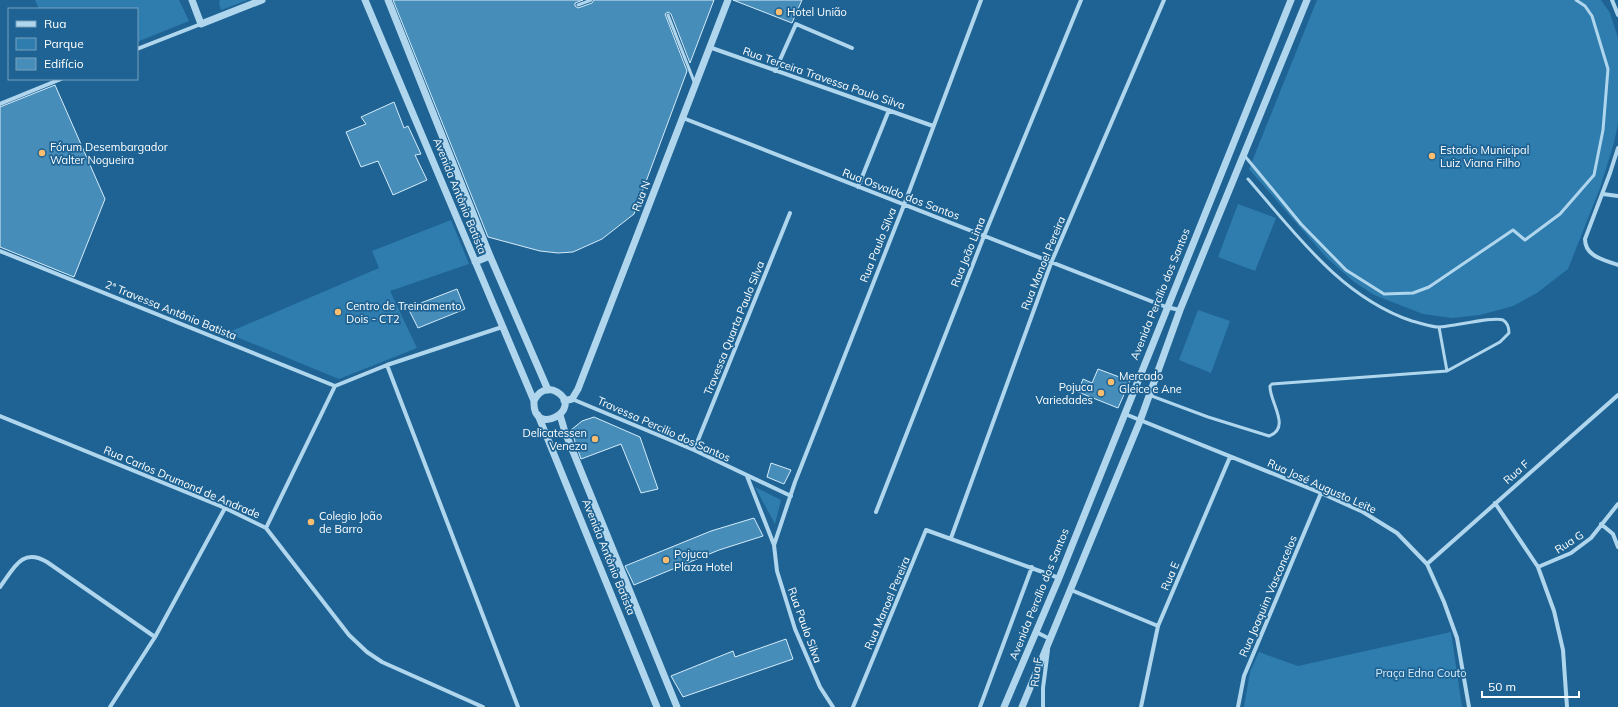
<svg xmlns="http://www.w3.org/2000/svg" width="1618" height="707" viewBox="0 0 1618 707" font-family="Mulish,sans-serif">
<rect width="100%" height="100%" fill="#1e6393"/>
<!-- green -->
<path fill="#2e7dae" d="M35 0H179L189 21 137 42V9H39Z
M220 0H248L221 10 219 3Z
M1317 0H1601L1610 13 1618 38V123L1614 143 1600 188 1568 269 1537 293 1513 306 1480 315 1452 318 1423 314 1374 295 1353 281 1326 257 1249 169Z
M1238 204 1276 218 1255 271 1218 257Z
M451 220 469 264 390 291 417 348 339 379 227 333 379 268 372 251Z
M1198 310 1230 321 1211 373 1179 360Z
M755 487 781 500 775 524Z
M1451 632 1462 707H1244L1250 672 1259 652 1298 666Z"/>
<!-- building -->
<path fill="#468db9" stroke="#d6ecfa" d="M393 0H583L575 3V6L578 8 592 3 594 0H714L690 63 671 14 668 12 665 14 687 71 634 214 602 239 573 252 558 253 540 251 488 237Z
M733 0H802L792 23Z
M55 85 105 199 74 277 0 247V107Z
M394 102 404 128 408 126 421 154 415 155 427 180 393 195 378 161 361 167 346 132 366 124 361 117Z
M457 289 465 309 418 328 408 308Z
M1098 369 1130 381 1118 408 1078 392 1083 379 1092 383Z
M594 417 640 437 658 489 641 493 621 444 581 459 571 430 582 421Z
M771 463 791 470 784 484 767 477Z
M754 518 763 536 719 550 634 585 625 566 711 531Z
M786 639 793 659 683 697 671 676 733 651 735 657Z"/>
<g fill="none" stroke-linecap="round" stroke-linejoin="round">
<!-- service -->
<path stroke="#b0d6ee" stroke-width="3" d="M578 5 591 0
M668 15 695 84
M1244 155 1301 224 1346 270 1384 294 1413 293 1429 287 1513 230 1525 240 1560 214 1594 175 1603 130 1608 69 1592 16 1585 6 1576 0
M1439 327 1447 371
M1149 395 1208 417 1269 436C1292 428 1269 401 1270 386L1272 384 1447 371 1500 342 1509 333C1509 328 1508 323 1503 320 1493 316 1452 327 1439 327 1430 327 1421 323 1412 321 1341 297 1296 234 1248 179"/>
<!-- minor -->
<path stroke="#b0d6ee" stroke-width="4" d="M1612 0 1618 15
M709 47 933 126
M137 49 201 24
M775 71 796 24 852 48
M0 104 61 79
M683 118 1166 307 1180 310
M1618 148 1610 173 1585 239C1585 257 1605 260 1618 265
M858 187 889 110
M1603 194 1618 196
M0 251 335 386
M387 365 518 707
M572 399 694 450 791 496
M1125 414 1321 493 1363 512 1397 533 1427 564 1444 602 1457 638 1469 707
M0 416 225 508 266 528 349 635 367 652 382 662 483 707
M694 450 790 213
M747 476 774 545 777 571 795 629 820 687 833 707
M1495 503 1538 567 1554 611 1563 650 1567 707
M876 512 984 236 1081 0
M1601 524 1613 534 1618 547
M266 528 335 386 387 365 502 327
M951 538 1051 263 1164 0
M774 545 795 482 904 205 981 0
M1427 564 1618 395
M1538 567 1571 553 1591 538 1618 504
M0 587C14 568 22 547 47 562L155 637
M1071 590 1158 626
M1036 632 1050 639V641
M110 707 155 637 225 508
M853 707 926 530 1059 578
M980 707 1032 567
M1043 707V688L1048 650
M1141 707 1158 626 1230 457
M1238 707 1244 676 1321 493"/>
<!-- tertiary -->
<path stroke="#b0d6ee" stroke-width="7" d="M192 0 201 24 262 0
M365 0 534 401C532 439 585 409 557 392 547 386 538 392 534 401
M388 0 490 256 548 390
M475 262 490 256
M564 401 572 399 578 389 728 0
M538 415 657 707
M560 415 565 432 677 707
M1004 707 1059 578 1291 0
M1022 707 1140 421 1180 310 1307 0"/>
</g>
<!-- markers -->
<g fill="#fdbd6f" stroke="#1e6393" stroke-width="1.5">
<circle cx="779" cy="12" r="4"/>
<circle cx="42" cy="153" r="4"/>
<circle cx="1432" cy="156" r="4"/>
<circle cx="338" cy="312" r="4"/>
<circle cx="1111" cy="382" r="4"/>
<circle cx="1101" cy="393" r="4"/>
<circle cx="595" cy="439" r="4"/>
<circle cx="311" cy="522" r="4"/>
<circle cx="666" cy="560" r="4"/>
</g>
<g text-anchor="middle" dominant-baseline="central" stroke-width="3.5" stroke-linejoin="round" paint-order="stroke">
<!-- poi labels -->
<g font-size="11" fill="#fff" stroke="#1e6393" text-anchor="start">
<text x="787" y="12">Hotel União</text>
<text x="50" y="147">Fórum Desembargador<tspan x="50" dy="13">Walter Nogueira</tspan></text>
<text x="1440" y="150">Estadio Municipal<tspan x="1440" dy="13">Luiz Viana Filho</tspan></text>
<text x="346" y="306">Centro de Treinamento<tspan x="346" dy="13">Dois - CT2</tspan></text>
<text x="1119" y="376">Mercado<tspan x="1119" dy="13">Gleice e Ane</tspan></text>
<text x="1093" y="387" text-anchor="end">Pojuca<tspan x="1093" dy="13">Variedades</tspan></text>
<text x="587" y="433" text-anchor="end">Delicatessen<tspan x="587" dy="13">Veneza</tspan></text>
<text x="319" y="516">Colegio João<tspan x="319" dy="13">de Barro</tspan></text>
<text x="674" y="554">Pojuca<tspan x="674" dy="13">Plaza Hotel</tspan></text>
</g>
<!-- street labels -->
<g font-size="11" fill="#fff" stroke="#1e6393">
<text transform="translate(824 78) rotate(19)">Rua Terceira Travessa Paulo Silva</text>
<text transform="translate(901 194) rotate(21)">Rua Osvaldo dos Santos</text>
<text transform="translate(460 196) rotate(68)">Avenida Antônio Batista</text>
<text transform="translate(641 196) rotate(-69)">Rua N</text>
<text transform="translate(878 245) rotate(-68)">Rua Paulo Silva</text>
<text transform="translate(968 252) rotate(-68)">Rua João Lima</text>
<text transform="translate(1043 263) rotate(-68)">Rua Manoel Pereira</text>
<text transform="translate(1160 294) rotate(-68)">Avenida Percílio dos Santos</text>
<text transform="translate(171 310) rotate(22)">2ª Travessa Antônio Batista</text>
<text transform="translate(734 328) rotate(-68)">Travessa Quarta Paulo Silva</text>
<text transform="translate(664 429) rotate(24)">Travessa Percilio dos Santos</text>
<text transform="translate(1516 472) rotate(-41)">Rua F</text>
<text transform="translate(182 482) rotate(23)">Rua Carlos Drumond de Andrade</text>
<text transform="translate(1322 486) rotate(24)">Rua José Augusto Leite</text>
<text transform="translate(1569 542) rotate(-33)">Rua G</text>
<text transform="translate(609 557) rotate(68)">Avenida Antônio Batista</text>
<text transform="translate(1170 576) rotate(-67)">Rua E</text>
<text transform="translate(1039 594) rotate(-68)">Avenida Percílio dos Santos</text>
<text transform="translate(1268 596) rotate(-67)">Rua Joaquim Vasconcelos</text>
<text transform="translate(887 603) rotate(-67)">Rua Manoel Pereira</text>
<text transform="translate(805 625) rotate(70)">Rua Paulo Silva</text>
<text transform="translate(1036 672) rotate(-83)">Rua F</text>
</g>
<!-- park labels -->
<g font-size="11" fill="#d6ecfa" stroke="#1e6393">
<text x="1421" y="673">Praça Edna Couto</text>
</g>
</g>
<!-- legend -->
<rect x="8" y="8" width="130" height="72" fill="#1e6393" stroke="#78a1be"/>
<rect x="16" y="21" width="20" height="6" fill="#b0d6ee" stroke="#78a1be"/>
<text x="44" y="28" font-size="12" fill="#ffffff">Rua</text>
<rect x="16" y="38" width="20" height="12" fill="#2e7dae" stroke="#78a1be"/>
<text x="44" y="48" font-size="12" fill="#ffffff">Parque</text>
<rect x="16" y="58" width="20" height="12" fill="#468db9" stroke="#78a1be"/>
<text x="44" y="68" font-size="12" fill="#ffffff">Edifício</text>
<!-- scale -->
<path d="M1482 691v6h97v-6" fill="none" stroke="#ffffff" stroke-width="2"/>
<text x="1488" y="691" font-size="12" fill="#ffffff" stroke="#1e6393" stroke-width="3" paint-order="stroke">50 m</text>
</svg>
